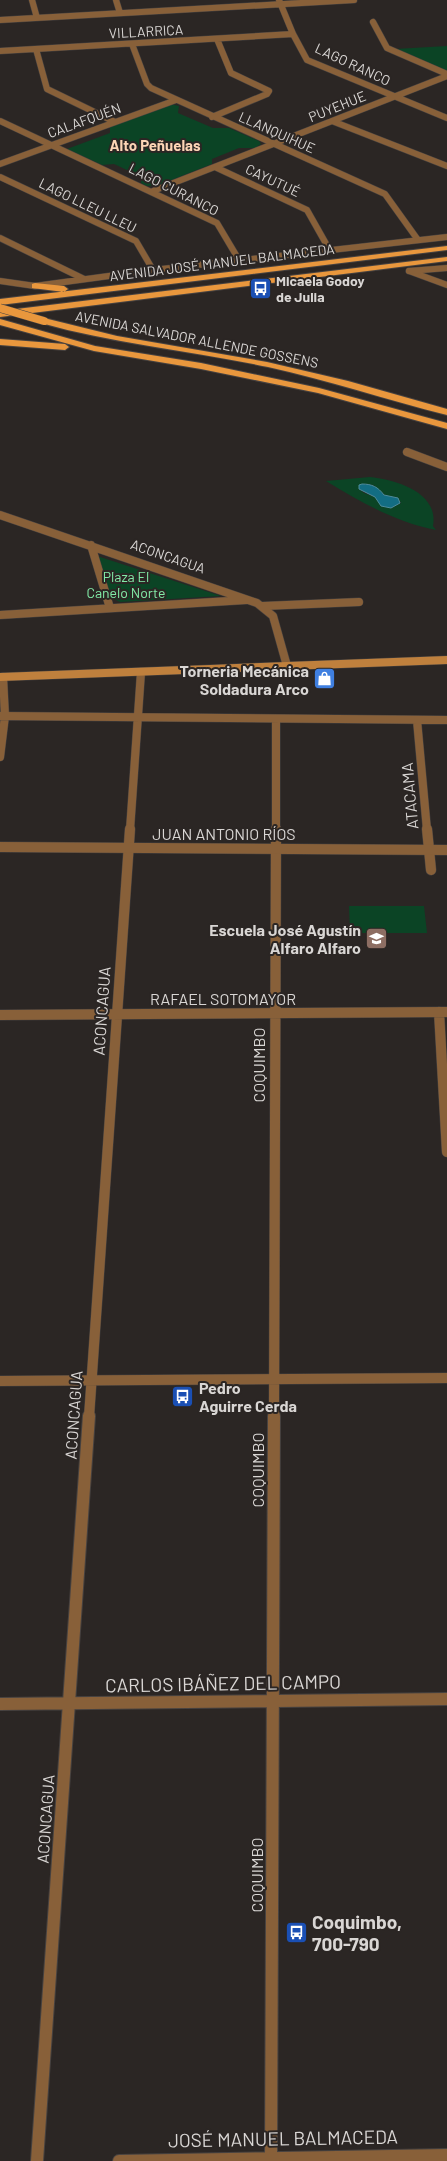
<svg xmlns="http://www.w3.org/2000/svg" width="447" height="2161" viewBox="0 0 447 2161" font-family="Barlow,sans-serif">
<rect width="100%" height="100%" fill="#2b2624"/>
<!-- green -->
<path fill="#0b4425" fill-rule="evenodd" d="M447 46V71L395 49Z
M170 104 179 106 178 113 213 128H229L259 141 261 144 255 148H239L212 159V164L159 185 147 186 141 183 142 177 114 164 102 165 67 149 110 133V127Z
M370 477C396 480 439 492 433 526L436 530C397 523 359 501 326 481ZM366 484 373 485 385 495 398 498 401 503 391 508 381 506 375 497 364 493 359 489V485Z
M97 556 221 596 120 602 112 598Z
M349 906H424L427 933H350Z"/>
<!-- water -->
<path fill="#136d83" stroke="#4e8c9b" d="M362 484C372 484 378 487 384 495L398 498 400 503 391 508 381 506 375 497 359 489V485Z"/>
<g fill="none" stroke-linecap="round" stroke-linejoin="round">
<defs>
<path id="minor-far3" d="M32 0 37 18
M116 0 120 13
M279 0 293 34 307 60 447 118
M0 20 354 0
M373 22 387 48 447 74
M132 44 147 84 151 88 385 194 418 240
M36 49 47 89 115 122
M0 51 293 34
M212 117 267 94 269 91 231 73 217 39
M0 121 217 223 239 260
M332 121 447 166
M0 164 176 100
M215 167 307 210 329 249
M0 177 136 241 153 270
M153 191 447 76
M0 238 84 279
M409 271 447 285
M35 286 153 270 447 237"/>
<path id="minor-far2" d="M407 452 447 467
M0 515 257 603 273 616 287 666
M91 545 110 608
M263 606 359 602
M0 615 246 600
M0 716 447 720
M417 720 427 830
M0 757 5 716 3 677
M130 830 141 672
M276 830V719"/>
<path id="minor-far1" d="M427 829 431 870
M439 1012 447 1152
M0 1015 447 1012
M0 1381 447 1378
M89 1417 130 829
M274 1417 276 829"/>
<path id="minor" d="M0 1704 447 1699
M37 2161 89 1416
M119 2161 447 2155
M271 2161 274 1416"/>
<path id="tertiary-far1" d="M409 271 447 268
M0 281 35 286"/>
<path id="tertiary" d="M0 847 447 850"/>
<path id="secondary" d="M0 677 447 660"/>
<path id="primary" d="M447 246V250L0 305V299Z
M447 257V261L0 317V311Z
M35 283 64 286 68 289 64 292 32 288V284Z
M44 318 117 336 267 362 348 381 447 409V415C387 400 328 380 268 367 192 351 115 344 41 323V319Z
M0 319 95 346 201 363 319 388 447 423V429L318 393 201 369 94 351 0 325Z
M0 339 65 344 69 347 65 350 0 345Z"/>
</defs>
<!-- minor-far3 casing -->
<use href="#minor-far3" stroke="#474240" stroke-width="7"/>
<!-- minor-far2 casing -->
<use href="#minor-far2" stroke="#474240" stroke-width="9"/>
<!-- minor-far1 casing -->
<use href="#minor-far1" stroke="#474240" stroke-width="11"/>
<!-- minor casing -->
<use href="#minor" stroke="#474240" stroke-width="14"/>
<!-- tertiary-far1 casing -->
<use href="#tertiary-far1" stroke="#474240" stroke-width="7"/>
<!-- tertiary casing -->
<use href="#tertiary" stroke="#474240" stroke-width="11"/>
<!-- secondary casing -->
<use href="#secondary" stroke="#474240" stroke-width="9"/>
<!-- primary casing -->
<use href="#primary" stroke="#474240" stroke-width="2"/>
<!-- minor-far3 -->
<use href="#minor-far3" stroke="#886039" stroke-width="6"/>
<!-- minor-far2 -->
<use href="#minor-far2" stroke="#886039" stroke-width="8"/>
<!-- minor-far1 -->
<use href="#minor-far1" stroke="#886039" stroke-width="10"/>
<!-- minor -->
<use href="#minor" stroke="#886039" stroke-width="12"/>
<!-- tertiary-far1 -->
<use href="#tertiary-far1" stroke="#886039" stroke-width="6"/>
<!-- tertiary -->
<use href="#tertiary" stroke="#886039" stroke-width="10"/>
<!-- secondary -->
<use href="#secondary" stroke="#bf803d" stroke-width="8"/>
<!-- primary -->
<use href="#primary" fill="#e9973d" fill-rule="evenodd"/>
<defs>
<path id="primary-bridge" d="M0 308 44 321"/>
</defs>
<!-- primary-bridge casing -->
<use href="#primary-bridge" stroke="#474240" stroke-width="9" stroke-linecap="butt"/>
<!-- primary-bridge -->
<use href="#primary-bridge" stroke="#e9973d" stroke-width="8"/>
</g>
<!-- icons -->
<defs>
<symbol id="bus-square" viewBox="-11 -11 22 22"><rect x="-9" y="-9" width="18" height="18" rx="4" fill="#1a4fb4" stroke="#2b2624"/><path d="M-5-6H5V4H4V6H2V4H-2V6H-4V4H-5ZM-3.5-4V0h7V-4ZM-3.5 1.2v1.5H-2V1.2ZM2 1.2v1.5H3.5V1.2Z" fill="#fff"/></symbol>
<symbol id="shop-square" viewBox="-11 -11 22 22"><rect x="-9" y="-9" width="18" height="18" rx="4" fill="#3f7fe0" stroke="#2b2624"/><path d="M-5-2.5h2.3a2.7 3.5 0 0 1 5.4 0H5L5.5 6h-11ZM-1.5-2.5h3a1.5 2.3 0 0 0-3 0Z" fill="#fff"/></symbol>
<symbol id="school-square" viewBox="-11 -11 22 22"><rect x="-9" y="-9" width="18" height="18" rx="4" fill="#8d6e63" stroke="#2b2624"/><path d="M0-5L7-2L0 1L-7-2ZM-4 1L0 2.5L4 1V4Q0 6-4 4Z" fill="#fff"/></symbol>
</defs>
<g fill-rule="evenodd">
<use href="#bus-square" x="248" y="276" width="25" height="25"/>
<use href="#shop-square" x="312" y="666" width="25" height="25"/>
<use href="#school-square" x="364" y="926" width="25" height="25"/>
<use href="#bus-square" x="170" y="1384" width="25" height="25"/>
<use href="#bus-square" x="284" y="1920" width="25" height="25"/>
</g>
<g text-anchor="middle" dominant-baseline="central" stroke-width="4" stroke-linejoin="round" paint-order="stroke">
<!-- far-street labels -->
<g font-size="14" fill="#d9d6d4" stroke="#2b2624">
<text transform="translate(146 31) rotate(-3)">VILLARRICA</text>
<text transform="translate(353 64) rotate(25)">LAGO RANCO</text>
<text transform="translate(337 106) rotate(-22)">PUYEHUE</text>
<text transform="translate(84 120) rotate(-20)">CALAFQUÉN</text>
<text transform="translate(277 132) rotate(24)">LLANQUIHUE</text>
<text transform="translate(273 180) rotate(25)">CAYUTUÉ</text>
<text transform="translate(174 189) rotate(27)">LAGO CURANCO</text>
<text transform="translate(88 205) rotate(26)">LAGO LLEU LLEU</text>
<text transform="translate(222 262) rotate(-7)">AVENIDA JOSÉ MANUEL BALMACEDA</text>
<text transform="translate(197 339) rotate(11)">AVENIDA SALVADOR ALLENDE GOSSENS</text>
<text transform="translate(168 556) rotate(19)">ACONCAGUA</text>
</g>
<!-- far-poi labels -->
<g font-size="14" font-weight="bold" fill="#d9d6d4" stroke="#2b2624" text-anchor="start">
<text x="276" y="280">Micaela Godoy<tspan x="276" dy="16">de Julia</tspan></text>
</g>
<!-- far-park labels -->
<g font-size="14" fill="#82eba8" stroke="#2b2624">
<text x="126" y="576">Plaza El<tspan x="126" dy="16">Canelo Norte</tspan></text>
</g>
<!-- far-neighbourhood labels -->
<g font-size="15" font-weight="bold" fill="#fcd5b6" stroke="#2b2624">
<text x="155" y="145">Alto Peñuelas</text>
</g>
<!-- poi labels -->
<g font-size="16" font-weight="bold" fill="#d9d6d4" stroke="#2b2624" text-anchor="end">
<text x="309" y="670">Torneria Mecánica<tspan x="309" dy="18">Soldadura Arco</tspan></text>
<text x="361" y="929">Escuela José Agustín<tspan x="361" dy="18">Alfaro Alfaro</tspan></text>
<text x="199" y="1387" text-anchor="start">Pedro<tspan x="199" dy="18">Aguirre Cerda</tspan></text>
</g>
<!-- street labels -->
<g font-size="16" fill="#d9d6d4" stroke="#2b2624">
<text transform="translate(409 796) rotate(-95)">ATACAMA</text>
<text x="224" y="833">JUAN ANTONIO RÍOS</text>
<text x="223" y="998">RAFAEL SOTOMAYOR</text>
<text transform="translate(101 1011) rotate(-86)">ACONCAGUA</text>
<text transform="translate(258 1065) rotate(-90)">COQUIMBO</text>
<text transform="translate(73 1415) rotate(-86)">ACONCAGUA</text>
<text transform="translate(257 1470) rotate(-90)">COQUIMBO</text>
<text transform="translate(45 1819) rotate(-86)">ACONCAGUA</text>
<text transform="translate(256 1875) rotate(-90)">COQUIMBO</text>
</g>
<!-- near-street labels -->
<g font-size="19" fill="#d9d6d4" stroke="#2b2624">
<text transform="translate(223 1683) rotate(-1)">CARLOS IBÁÑEZ DEL CAMPO</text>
<text transform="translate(283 2138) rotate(-1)">JOSÉ MANUEL BALMACEDA</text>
</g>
<!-- near-poi labels -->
<g font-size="19" font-weight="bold" fill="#d9d6d4" stroke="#2b2624" text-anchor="start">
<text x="312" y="1921">Coquimbo,<tspan x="312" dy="22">700-790</tspan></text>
</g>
</g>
</svg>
